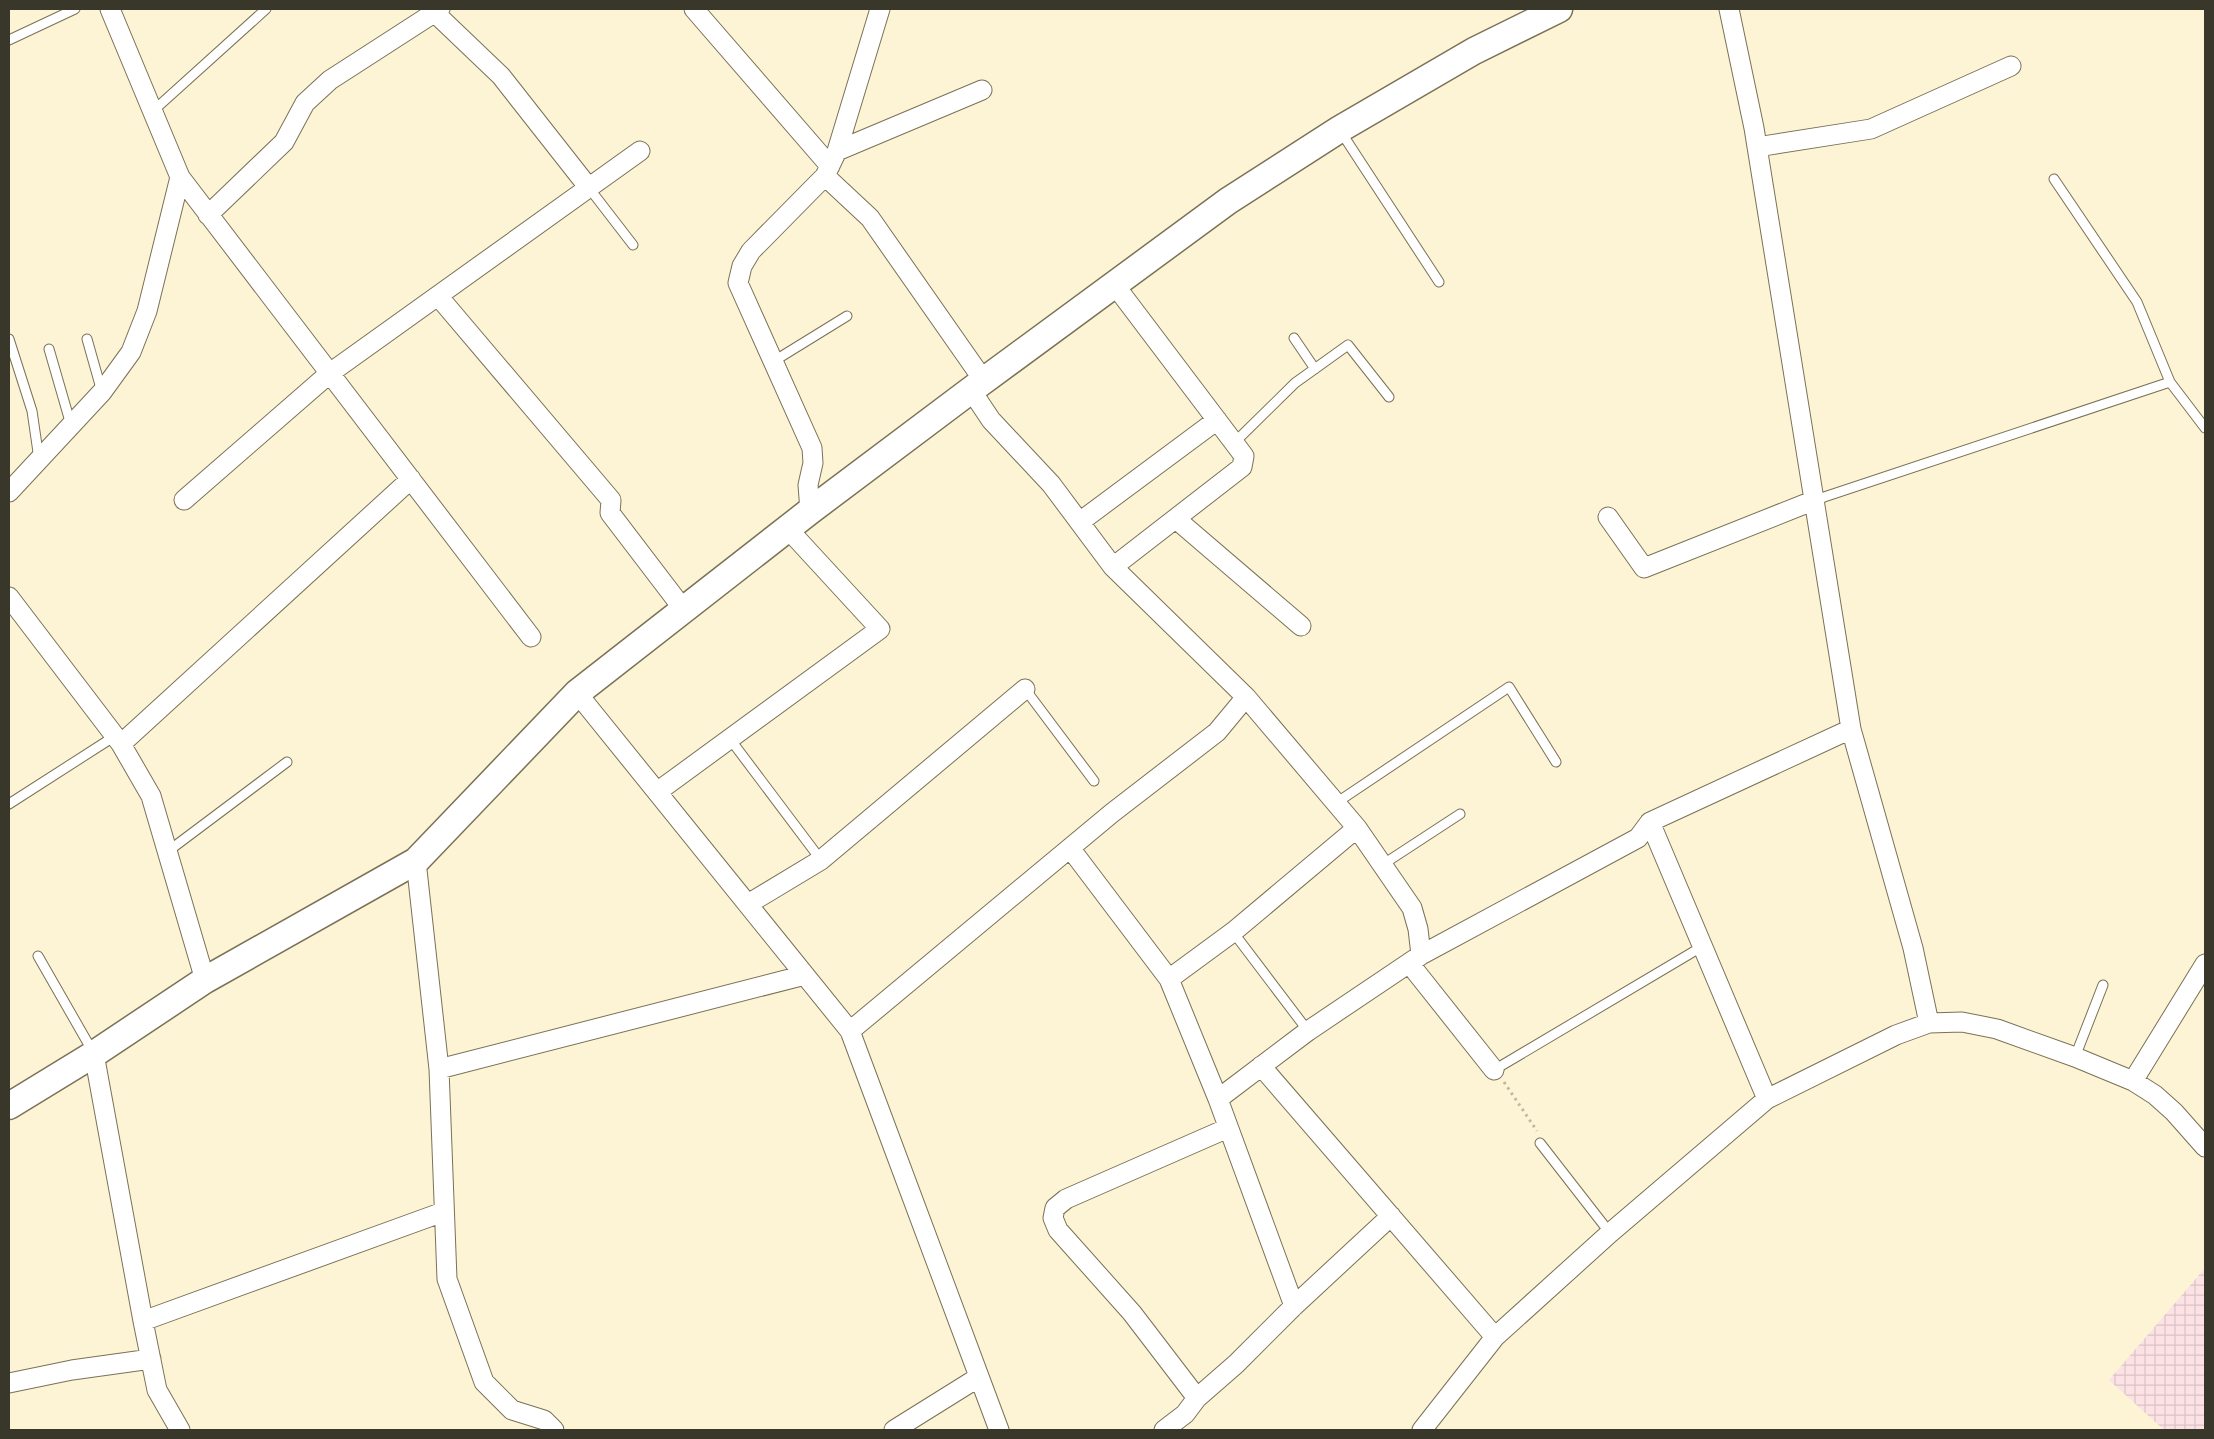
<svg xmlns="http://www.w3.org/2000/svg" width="2214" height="1439" viewBox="0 0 2214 1439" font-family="Rubik,sans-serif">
<defs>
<pattern id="industrial-grid" width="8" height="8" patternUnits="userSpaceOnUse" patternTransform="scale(1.25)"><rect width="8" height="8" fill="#fde2e5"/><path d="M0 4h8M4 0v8" fill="none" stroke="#dac2c5"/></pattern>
</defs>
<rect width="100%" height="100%" fill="#fdf4d5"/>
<!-- industrial -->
<path fill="url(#industrial-grid)" d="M2205 1268V1430H2164L2109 1380Z"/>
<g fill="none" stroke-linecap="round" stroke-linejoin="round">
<defs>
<path id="lane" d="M9 40 75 9
M153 111 266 9
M1341 132 1439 282
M2054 179 2137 302 2170 382 2205 428
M589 188 633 245
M1294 338 1315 369
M9 339 32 411 39 459
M87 339 102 392
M49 349 71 425
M774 361 847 316
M1234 443 1295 383 1348 345 1389 397
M1815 500 2170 382
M1025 689 1094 781
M730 739 821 860
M1336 803 1509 687 1556 762
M9 804 115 736
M167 852 287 762
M1382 865 1460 814
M1233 932 1308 1031
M38 956 93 1052
M2075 1057 2103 985
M1494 1070 1703 946
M1540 1143 1610 1233"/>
<path id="street" d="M694 9 830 166
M1729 9 1754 128 1851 729 1913 948 1929 1023
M434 12 501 76 589 188
M1757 147 1871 129 2011 66
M837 151 982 90
M825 176 870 218 984 381
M180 177 531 637
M208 215 284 142 305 103 330 80 440 9
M438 296 611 500 610 513 684 610
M971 390 991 420 1051 484 1113 567 1246 697 1357 828 1412 908 1418 929 1421 955
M9 492 102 392 131 352 147 311 180 177 110 9
M184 500 330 373 640 151
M810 511 808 485 813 463 812 448 738 283 742 266 751 251 825 176 837 151 880 9
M1608 517 1644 568 1815 500
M1176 519 1301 626
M1081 521 1217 420
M1113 567 1242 467 1244 456 1114 284
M9 597 121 744 151 796 205 980
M577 693 850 1031 999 1430
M121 744 411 479
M657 792 880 629 787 528
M1650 822 1767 1099
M1070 848 1169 979 1218 1099 1294 1306
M416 861 439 1069 447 1279 484 1382 512 1410 544 1420 554 1430
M748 904 821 860 1025 689
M1409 963 1494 1070
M1169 979 1233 932 1357 828
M850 1031 1112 813 1217 732 1246 697
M94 1054 143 1321 157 1390 180 1430
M1261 1066 1495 1337
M439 1069 805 975
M2133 1081 2205 964
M1218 1099 1308 1031 1421 955 1638 838 1650 822 1851 729
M143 1321 443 1212
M9 1383 72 1370 151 1359
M1197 1398 1132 1313 1058 1230 1053 1218 1055 1208 1066 1199 1228 1128
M894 1430 979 1377
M1164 1430 1185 1414 1197 1398 1236 1364 1294 1306 1391 1216
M1422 1430 1495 1337 1610 1233 1767 1099 1896 1035 1929 1023 1962 1022 1997 1029 2075 1057 2133 1081 2155 1095 2174 1112 2205 1147"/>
<path id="secondary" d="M9 1106 94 1054 205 980 416 861 577 693 810 511 971 390 1228 201 1340 129 1474 51 1559 9"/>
</defs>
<!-- lane casing -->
<use href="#lane" stroke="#7a7156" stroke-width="11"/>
<!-- street casing -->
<use href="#street" stroke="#7a7156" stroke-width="21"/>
<!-- secondary casing -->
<use href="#secondary" stroke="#7a7156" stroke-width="29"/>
<!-- path -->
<path stroke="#c0b9a0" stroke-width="3" stroke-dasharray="2.5 4" stroke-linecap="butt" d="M1504 1082 1537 1131"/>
<!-- lane -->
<use href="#lane" stroke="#fff" stroke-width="9"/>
<!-- street -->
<use href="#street" stroke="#fff" stroke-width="19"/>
<!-- secondary -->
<use href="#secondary" stroke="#fff" stroke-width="26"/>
</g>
<!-- border -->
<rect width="2214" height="1439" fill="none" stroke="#39362a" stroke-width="20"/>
</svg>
